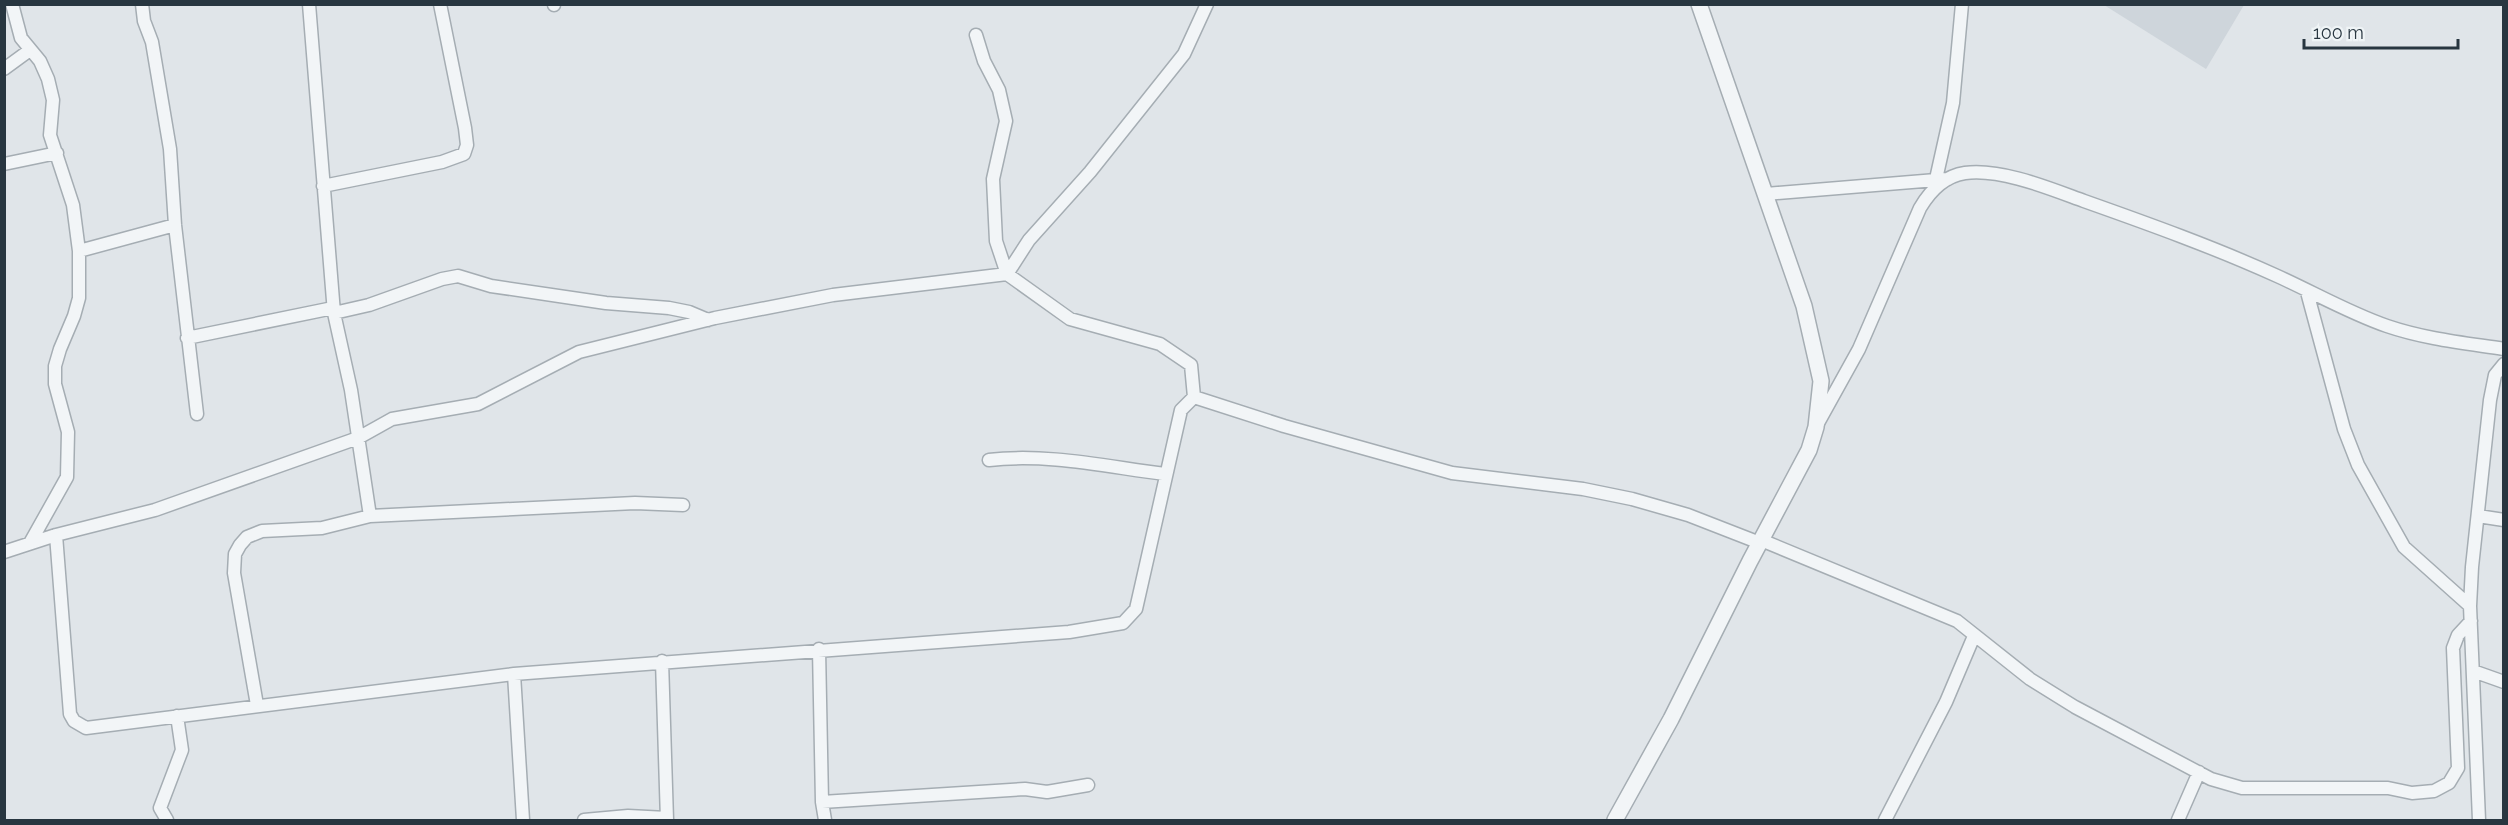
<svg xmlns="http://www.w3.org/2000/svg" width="2508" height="825" viewBox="0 0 2508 825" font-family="Raleway,sans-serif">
<rect width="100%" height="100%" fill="#e0e5e9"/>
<!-- built -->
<path fill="#ced5db" d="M2104 5H2244L2206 69Z"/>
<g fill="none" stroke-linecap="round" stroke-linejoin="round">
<defs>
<path id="minor" d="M12 4 21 38 40 61 48 79 53 100 50 135 73 205 79 251V298L74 316 60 349 55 366V384L68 432 67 477 30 543
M142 4 144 21 152 42 170 149 175 225 197 414
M309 4 334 313 351 390 370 516
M554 4V5
M976 35 984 61 999 90 1006 121 993 179 996 241 1007 274 1070 319 1160 344 1191 365 1194 397
M4 69 30 50
M4 164 57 153
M1936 179 1953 103 1962 4
M323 186 442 162 464 154 467 145 465 128 440 4
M1766 194 1948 179
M79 251 175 225
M2307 292 2344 429 2358 465 2404 547 2470 606
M334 313 369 305 442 279 458 276 491 286 606 303 669 308 689 312 708 320
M187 338 333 308
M1818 423 1859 349 1920 208C1930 191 1945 176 1965 173 2001 168 2051 189 2084 201 2149 224 2213 247 2275 275 2313 292 2349 313 2387 326 2425 339 2465 343 2504 349
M989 460C1047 453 1108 467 1165 474
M2478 516 2504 520
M56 535 70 714 74 721 86 728 514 674 1069 632 1123 623 1136 609 1181 410 1194 397 1284 426 1452 473 1583 489 1632 499 1688 515 1760 543
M1761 540 1957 621 2030 679 2075 707 2211 779 2242 788H2388L2412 793 2434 791 2449 783 2458 768 2453 648 2458 635 2471 621
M4 552 56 535 155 510 358 438 392 419 478 404 579 352 715 318 833 295 1007 274 1029 240 1090 172 1184 54 1207 4
M819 649 822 802 825 820
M662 661 667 820
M2473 671 2504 682
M514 674 523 820
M257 705 234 573 235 554 240 545 247 537 262 531 322 528 370 516 635 503 683 505
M822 802 1025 789 1047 792 1088 785
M167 820 160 808 182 750 177 716
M584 820 628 816 667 818
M1885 820 1946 702 1974 636
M2178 820 2199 772
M2479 820 2470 606 2472 567 2490 400 2495 375 2504 364"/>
<path id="tertiary" d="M1615 820 1671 719 1750 561 1809 450 1816 427 1821 381 1804 306 1699 4"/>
</defs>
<!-- minor casing -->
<use href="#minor" stroke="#a5adb3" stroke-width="15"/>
<!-- tertiary casing -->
<use href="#tertiary" stroke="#a5adb3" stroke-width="18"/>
<!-- minor -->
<use href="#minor" stroke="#f2f5f7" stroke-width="12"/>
<!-- tertiary -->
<use href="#tertiary" stroke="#f2f5f7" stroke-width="15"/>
</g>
<!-- border -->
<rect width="2508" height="825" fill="none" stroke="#283640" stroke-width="12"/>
<!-- scale -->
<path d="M2304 39v9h154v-9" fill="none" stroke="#283640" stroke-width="3"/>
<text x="2313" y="39" font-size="18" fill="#283640" stroke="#eff4f6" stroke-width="4.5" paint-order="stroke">100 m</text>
</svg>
